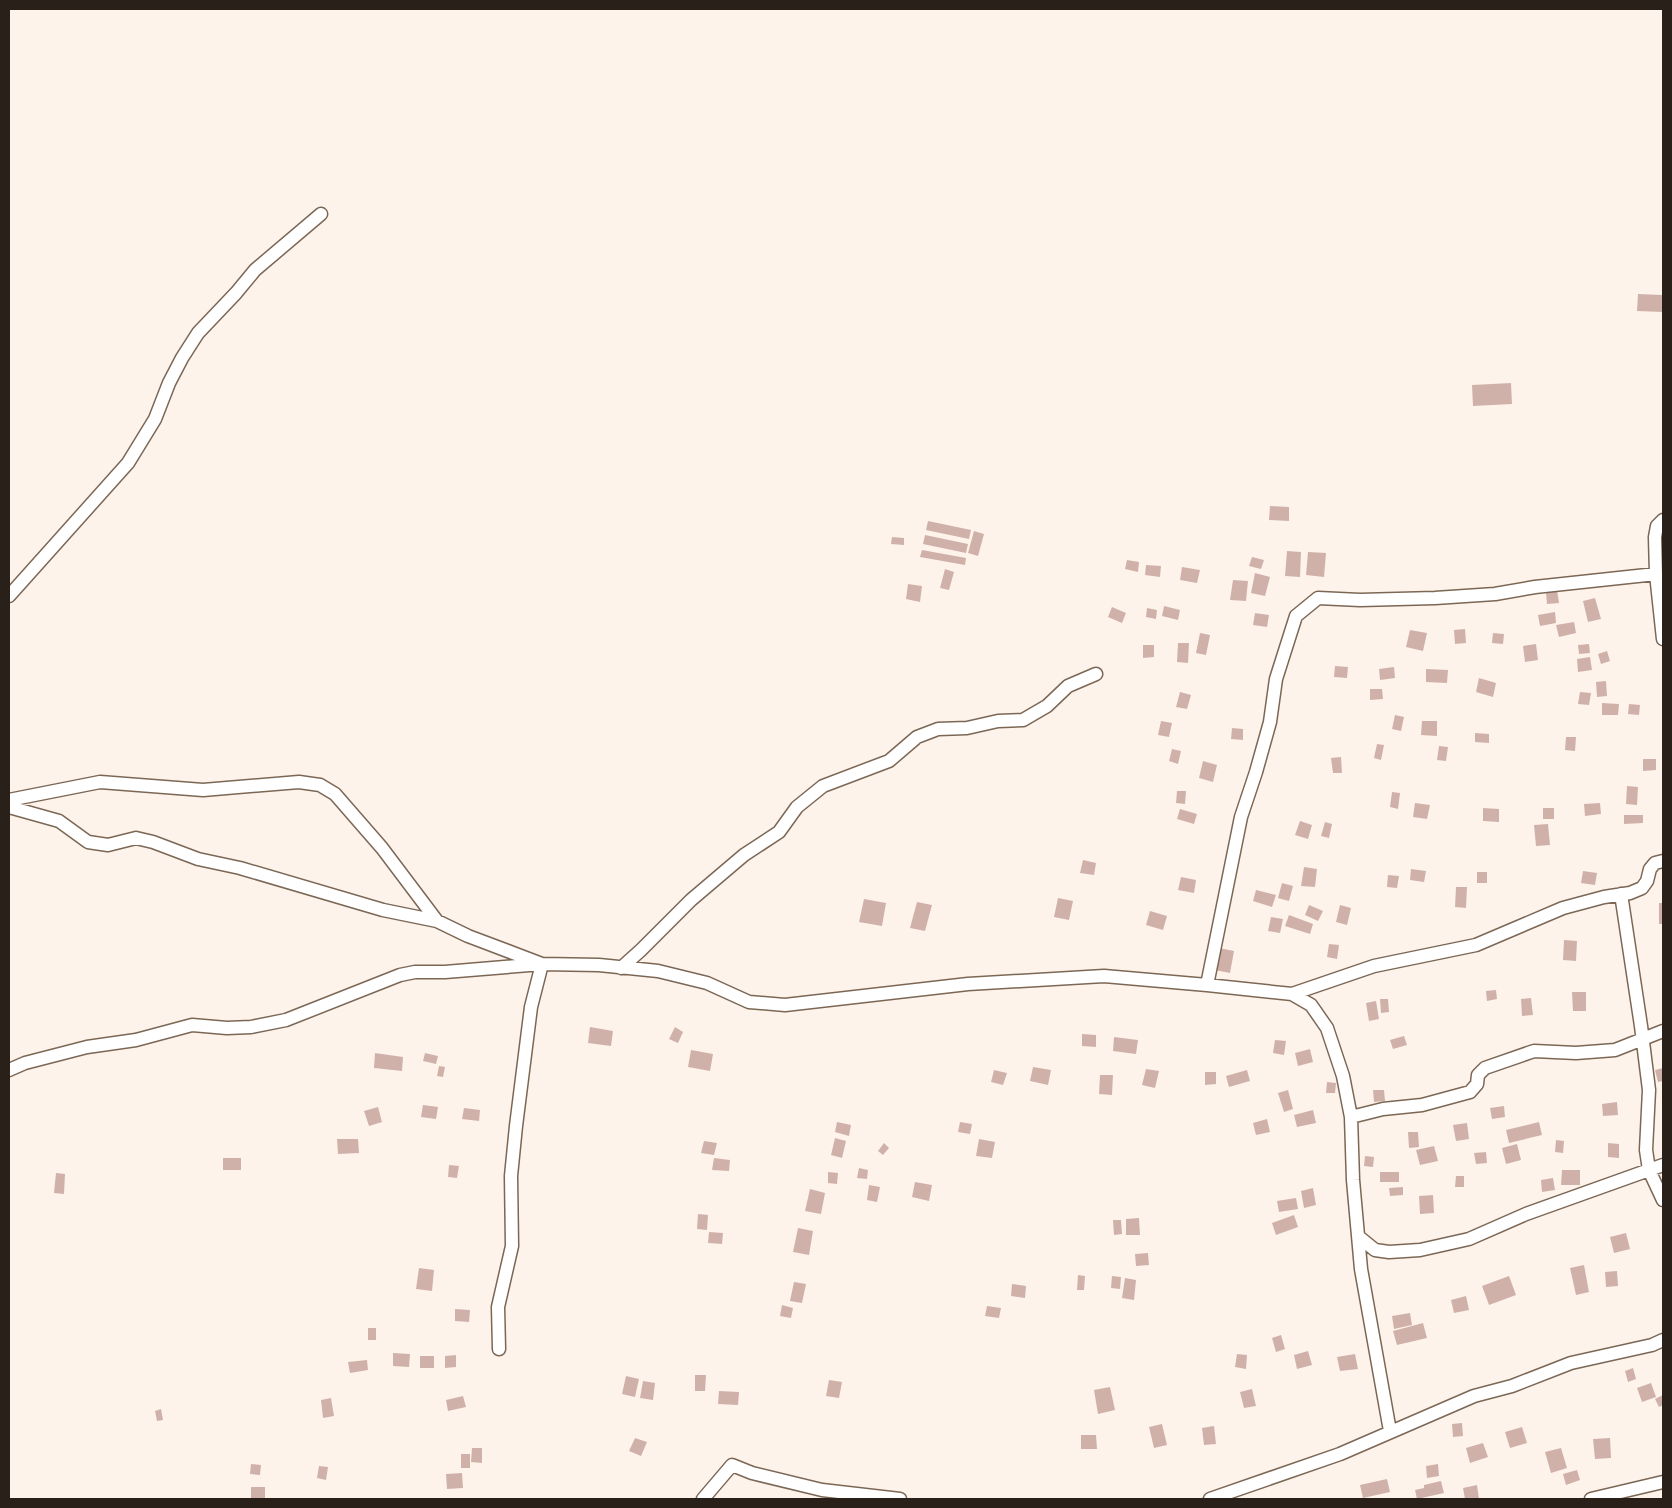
<svg xmlns="http://www.w3.org/2000/svg" width="1672" height="1508" viewBox="0 0 1672 1508" font-family="Commissioner,sans-serif">
<rect width="100%" height="100%" fill="#fdf3eb"/>
<!-- building -->
<path fill="#d0b1aa" d="M1638 294 1663 295V312L1637 311Z
M1511 383 1512 404 1473 406 1472 385Z
M1270 506 1289 507V521L1269 520Z
M928 521 971 530 969 539 926 530Z
M974 531 984 534 978 556 968 553Z
M925 535 968 544 966 553 923 544Z
M892 537 904 538V545L891 544Z
M922 550 966 558 965 565 920 557Z
M1287 551 1301 552 1300 577 1285 576Z
M1308 552 1326 553 1324 577 1306 575Z
M1252 557 1264 560 1261 569 1249 566Z
M1127 560 1139 562 1138 572 1125 569Z
M1146 565 1161 566 1160 577 1145 575Z
M1182 567 1200 570 1197 583 1180 580Z
M945 569 954 572 949 590 940 588Z
M1255 573 1270 577 1265 596 1251 593Z
M1233 580 1248 581 1246 601 1230 600Z
M908 584 922 586 920 602 906 599Z
M1557 590 1559 603 1547 604 1546 592Z
M1595 598 1601 619 1588 622 1583 601Z
M1164 606 1180 610 1178 620 1162 616Z
M1112 607 1126 613 1122 623 1108 617Z
M1147 608 1157 610 1156 619 1146 617Z
M1555 612 1556 623 1540 626 1538 615Z
M1255 613 1269 615 1267 627 1253 625Z
M1574 622 1576 633 1559 637 1556 625Z
M1465 629 1466 643 1455 644 1454 630Z
M1410 630 1427 633 1423 651 1406 647Z
M1200 633 1210 635 1206 655 1196 653Z
M1493 633 1504 634 1503 644 1492 643Z
M1178 643H1189L1188 663 1177 662Z
M1536 644 1538 660 1525 662 1523 646Z
M1589 644 1590 653 1579 654 1578 645Z
M1143 645H1154V657L1143 658Z
M1607 651 1610 661 1601 664 1598 654Z
M1590 657 1592 670 1578 672 1577 659Z
M1335 666 1348 667 1347 678 1334 677Z
M1394 667 1395 678 1380 680 1379 669Z
M1426 669 1448 670 1447 683 1426 682Z
M1479 678 1496 683 1493 697 1476 692Z
M1606 681 1607 696 1597 697 1596 682Z
M1370 689H1382L1383 699 1370 700Z
M1180 692 1191 695 1187 709 1176 707Z
M1580 692 1591 693 1589 705 1578 704Z
M1602 703 1619 704 1618 715H1602Z
M1629 704 1640 705 1639 715 1628 714Z
M1395 715 1404 717 1401 731 1392 729Z
M1161 721 1172 723 1169 737 1158 735Z
M1422 721H1437V736L1421 735Z
M1232 728 1243 729V740L1231 739Z
M1475 733 1489 734V743L1475 742Z
M1566 737H1576L1575 751 1565 750Z
M1377 744 1384 745 1381 760 1374 758Z
M1439 746 1448 747 1446 761 1437 760Z
M1172 749 1181 751 1178 764 1169 761Z
M1341 757 1342 773H1333L1331 758Z
M1643 759H1656V770L1643 771Z
M1203 761 1217 765 1213 782 1199 778Z
M1627 786 1638 787 1637 805 1626 804Z
M1177 791H1186L1185 804 1176 803Z
M1392 792 1400 793 1398 809 1390 807Z
M1415 803 1430 805 1427 819 1413 817Z
M1600 803 1601 814 1585 816 1584 804Z
M1483 808 1499 809V822L1483 821Z
M1543 808H1554V819H1543Z
M1180 809 1197 814 1194 824 1177 819Z
M1624 815H1643V823L1624 824Z
M1300 821 1312 825 1308 839 1295 835Z
M1325 822 1332 824 1329 838 1321 836Z
M1548 824 1550 845 1536 846 1534 825Z
M1083 860 1096 863 1094 875 1080 873Z
M1304 867 1317 869 1315 887 1301 886Z
M1411 869 1426 871 1424 882 1410 880Z
M1583 871 1597 873 1595 885 1581 883Z
M1477 872H1487V883H1477Z
M1388 875 1399 876 1397 888 1387 887Z
M1181 877 1196 880 1194 893 1178 890Z
M1282 883 1293 886 1289 901 1278 898Z
M1456 887H1467L1466 908 1455 907Z
M1256 890 1276 895 1272 907 1253 901Z
M1058 898 1073 901 1069 920 1054 917Z
M864 899 886 903 882 926 859 922Z
M917 902 932 905 925 931 910 928Z
M1659 903H1663V924H1659Z
M1309 905 1323 911 1318 921 1305 915Z
M1340 905 1351 908 1347 925 1336 922Z
M1150 911 1167 916 1163 930 1146 925Z
M1289 915 1313 924 1310 934 1285 926Z
M1271 917 1283 919 1280 933 1268 931Z
M1564 940 1577 941 1576 961 1563 960Z
M1329 944 1339 945 1337 959 1327 957Z
M1219 948 1234 951 1230 973 1215 970Z
M1496 990 1497 999 1487 1001 1486 991Z
M1572 992H1586V1011H1573Z
M1531 998 1533 1015 1522 1016 1521 999Z
M1380 999H1388L1389 1012 1381 1013Z
M1376 1001 1379 1019 1369 1021 1366 1003Z
M590 1027 613 1031 611 1046 588 1043Z
M675 1027 683 1032 678 1043 669 1039Z
M1082 1034 1096 1035V1047L1082 1046Z
M1404 1036 1407 1045 1393 1049 1390 1040Z
M1114 1037 1138 1040 1136 1054 1113 1051Z
M1275 1040 1286 1041 1284 1055 1273 1053Z
M1310 1049 1313 1062 1298 1066 1295 1053Z
M691 1050 713 1054 710 1071 688 1067Z
M375 1053 403 1057 402 1071 374 1068Z
M425 1053 438 1056 436 1064 423 1061Z
M439 1066 445 1067 443 1077 437 1076Z
M1033 1067 1051 1070 1048 1085 1030 1081Z
M1663 1068V1081L1658 1082 1655 1070Z
M1146 1069 1159 1071 1155 1088 1142 1085Z
M994 1070 1007 1073 1003 1085 991 1082Z
M1247 1070 1250 1081 1229 1087 1226 1076Z
M1205 1072H1216V1084L1205 1085Z
M1100 1075H1113L1112 1095 1099 1094Z
M1327 1082 1336 1083 1335 1093H1326Z
M1288 1090 1293 1109 1284 1112 1278 1093Z
M1373 1090H1384L1385 1101 1374 1102Z
M1617 1102 1618 1115 1603 1116 1602 1104Z
M423 1105 438 1107 436 1119 421 1117Z
M1504 1106 1505 1117 1492 1119 1490 1108Z
M378 1107 382 1122 369 1126 364 1111Z
M464 1108 480 1110 479 1121 462 1119Z
M1313 1110 1316 1123 1297 1127 1294 1115Z
M1267 1119 1270 1132 1256 1135 1253 1123Z
M837 1122 851 1125 849 1136 835 1132Z
M960 1122 972 1124 970 1134 958 1132Z
M1539 1122 1542 1135 1509 1143 1506 1130Z
M1467 1123 1469 1139 1456 1141 1453 1125Z
M1408 1132H1418L1419 1147 1409 1148Z
M835 1138 846 1141 842 1158 831 1155Z
M337 1139H358L359 1153 338 1154Z
M979 1139 995 1142 992 1158 976 1156Z
M1556 1140 1564 1141 1563 1153 1555 1152Z
M704 1141 717 1143 714 1155 701 1153Z
M884 1143 889 1148 883 1155 878 1151Z
M1608 1143 1619 1144V1158L1608 1157Z
M1517 1144 1521 1160 1506 1164 1502 1148Z
M1434 1146 1438 1161 1420 1165 1416 1150Z
M1486 1152 1487 1163 1476 1164 1474 1153Z
M1365 1156 1374 1157 1373 1167 1364 1166Z
M223 1158H241V1170H223Z
M714 1158 730 1160 729 1171 712 1170Z
M449 1165 459 1166 457 1178 448 1177Z
M859 1168 868 1170 867 1179 857 1178Z
M1562 1170H1580V1185H1561Z
M828 1172 838 1173 837 1184 828 1183Z
M1380 1172H1399V1182H1380Z
M56 1173 65 1174 64 1194 54 1193Z
M1456 1176H1464V1187H1455Z
M1553 1178 1555 1190 1542 1192 1541 1180Z
M915 1182 932 1185 929 1201 912 1197Z
M869 1185 880 1187 877 1202 867 1200Z
M1403 1187V1195L1390 1196 1389 1188Z
M1313 1188 1316 1205 1304 1208 1301 1191Z
M810 1189 825 1193 821 1214 805 1211Z
M1433 1195 1434 1213 1420 1214 1419 1196Z
M1296 1198 1298 1209 1279 1212 1277 1201Z
M698 1214 708 1215 707 1230 697 1229Z
M1294 1215 1298 1227 1276 1235 1272 1223Z
M1139 1218 1140 1235H1126V1219Z
M1113 1220H1121L1122 1234 1114 1235Z
M798 1228 813 1231 809 1255 793 1252Z
M709 1232 723 1233 722 1244 708 1243Z
M1626 1233 1630 1249 1614 1253 1610 1237Z
M1148 1253 1149 1265 1136 1266 1135 1254Z
M1584 1265 1589 1292 1576 1295 1570 1268Z
M419 1268 434 1270 432 1291 416 1289Z
M1617 1271 1618 1286 1606 1287 1605 1272Z
M1078 1275 1085 1276 1084 1290H1077Z
M1112 1276 1121 1277 1120 1289 1111 1288Z
M1509 1276 1516 1295 1489 1305 1482 1286Z
M1125 1278 1136 1280 1134 1300 1122 1298Z
M794 1282 806 1284 802 1303 790 1301Z
M1012 1284 1026 1286 1025 1298 1011 1296Z
M1466 1296 1469 1310 1454 1313 1451 1300Z
M782 1305 793 1308 791 1318 780 1316Z
M987 1306 1001 1308 999 1318 985 1316Z
M455 1309 470 1310 469 1322 455 1321Z
M1410 1313 1412 1325 1394 1329 1392 1316Z
M1423 1323 1427 1338 1397 1345 1393 1331Z
M368 1328H376V1340H368Z
M1281 1335 1285 1349 1276 1352 1272 1338Z
M1308 1351 1312 1365 1297 1369 1294 1355Z
M393 1353 410 1354 409 1367 393 1366Z
M1237 1354 1247 1355 1246 1369 1235 1367Z
M1355 1354 1358 1369 1340 1371 1337 1357Z
M456 1355V1367L445 1368V1356Z
M420 1356H434V1368H420Z
M367 1360 368 1370 350 1373 348 1362Z
M1633 1368 1636 1379 1628 1382 1625 1371Z
M695 1375H706L705 1391H695Z
M626 1376 639 1379 635 1397 622 1394Z
M829 1380 842 1382 839 1398 826 1396Z
M643 1381 655 1383 653 1400 640 1398Z
M1651 1383 1656 1397 1642 1402 1637 1388Z
M1110 1387 1115 1410 1098 1414 1094 1390Z
M1252 1389 1256 1406 1244 1408 1240 1392Z
M719 1391 739 1392 738 1405 718 1404Z
M1663 1395V1405L1659 1407 1655 1399Z
M463 1396 466 1407 448 1411 446 1400Z
M331 1398 334 1416 323 1418 321 1400Z
M161 1409 163 1420 157 1421 155 1411Z
M1462 1423 1463 1436 1453 1437 1452 1424Z
M1162 1424 1167 1445 1154 1448 1149 1427Z
M1214 1426 1216 1444 1204 1445 1202 1428Z
M1522 1427 1527 1443 1510 1448 1505 1432Z
M1081 1435H1096L1097 1449H1081Z
M635 1438 647 1442 641 1456 629 1451Z
M1610 1438 1611 1458 1595 1459 1593 1439Z
M1483 1443 1488 1457 1470 1463 1466 1448Z
M472 1448H482V1463L471 1462Z
M1561 1448 1567 1468 1551 1473 1545 1452Z
M461 1454H470V1468H461Z
M251 1464 261 1465 260 1475 250 1474Z
M1438 1464 1439 1476 1427 1478 1426 1466Z
M319 1466 328 1467 326 1480 317 1478Z
M1577 1470 1580 1480 1566 1485 1563 1474Z
M462 1473 463 1488 447 1489 446 1474Z
M1387 1479 1390 1492 1363 1498 1360 1485Z
M1441 1481 1444 1493 1417 1499 1415 1490 1424 1488V1485Z
M1477 1485 1479 1499H1465L1463 1488Z
M251 1487H265V1499H251Z"/>
<g fill="none" stroke-linecap="round" stroke-linejoin="round">
<defs>
<path id="minor" d="M1663 520 1657 526 1655 537 1656 574 1663 639
M9 596 128 463 155 419 169 383 182 358 198 333 236 293 255 270 321 214
M9 800 100 782 203 790 299 782 320 785 335 794 382 848 437 921 468 936 542 964 599 965 658 971 707 983 749 1002 785 1005 968 984 1104 976 1207 985 1292 994 1311 1005 1327 1028 1343 1076 1351 1117 1353 1180 1361 1269 1390 1431
M9 807 59 821 88 842 108 845 136 838 153 842 198 859 240 868 383 910 437 921
M1621 894 1641 1026 1649 1090 1646 1150 1649 1170 1663 1200
M621 968 641 950 691 900 744 855 779 832 797 807 823 786 889 761 917 737 938 729 967 728 998 721 1023 720 1047 706 1068 686 1096 674
M1207 985 1241 817 1256 772 1270 722 1276 679 1296 616 1318 598 1360 600 1435 598 1495 594 1535 587 1656 574
M1292 994 1374 966 1476 945 1563 908 1604 897 1630 893 1642 888 1647 881 1650 869 1655 863 1663 861
M9 1070 25 1063 87 1047 136 1040 192 1025 227 1028 251 1027 286 1020 400 975 415 972H445L542 964 531 1007 516 1126 511 1176 512 1246 498 1307 499 1349
M1351 1117 1383 1109 1422 1105 1470 1092 1477 1084 1478 1075 1485 1068 1534 1051 1576 1053 1615 1050 1663 1031
M1359 1237 1375 1250 1389 1252 1420 1250 1469 1239 1526 1214 1663 1165
M703 1499 732 1465 752 1473 822 1490 900 1499
M1210 1499 1340 1454 1474 1396 1512 1386 1571 1363 1652 1345 1663 1340
M1591 1499 1663 1482"/>
</defs>
<!-- minor casing -->
<use href="#minor" stroke="#7c6755" stroke-width="15"/>
<!-- minor -->
<use href="#minor" stroke="#fff" stroke-width="12"/>
</g>
<!-- border -->
<rect width="1672" height="1508" fill="none" stroke="#292019" stroke-width="20"/>
</svg>
